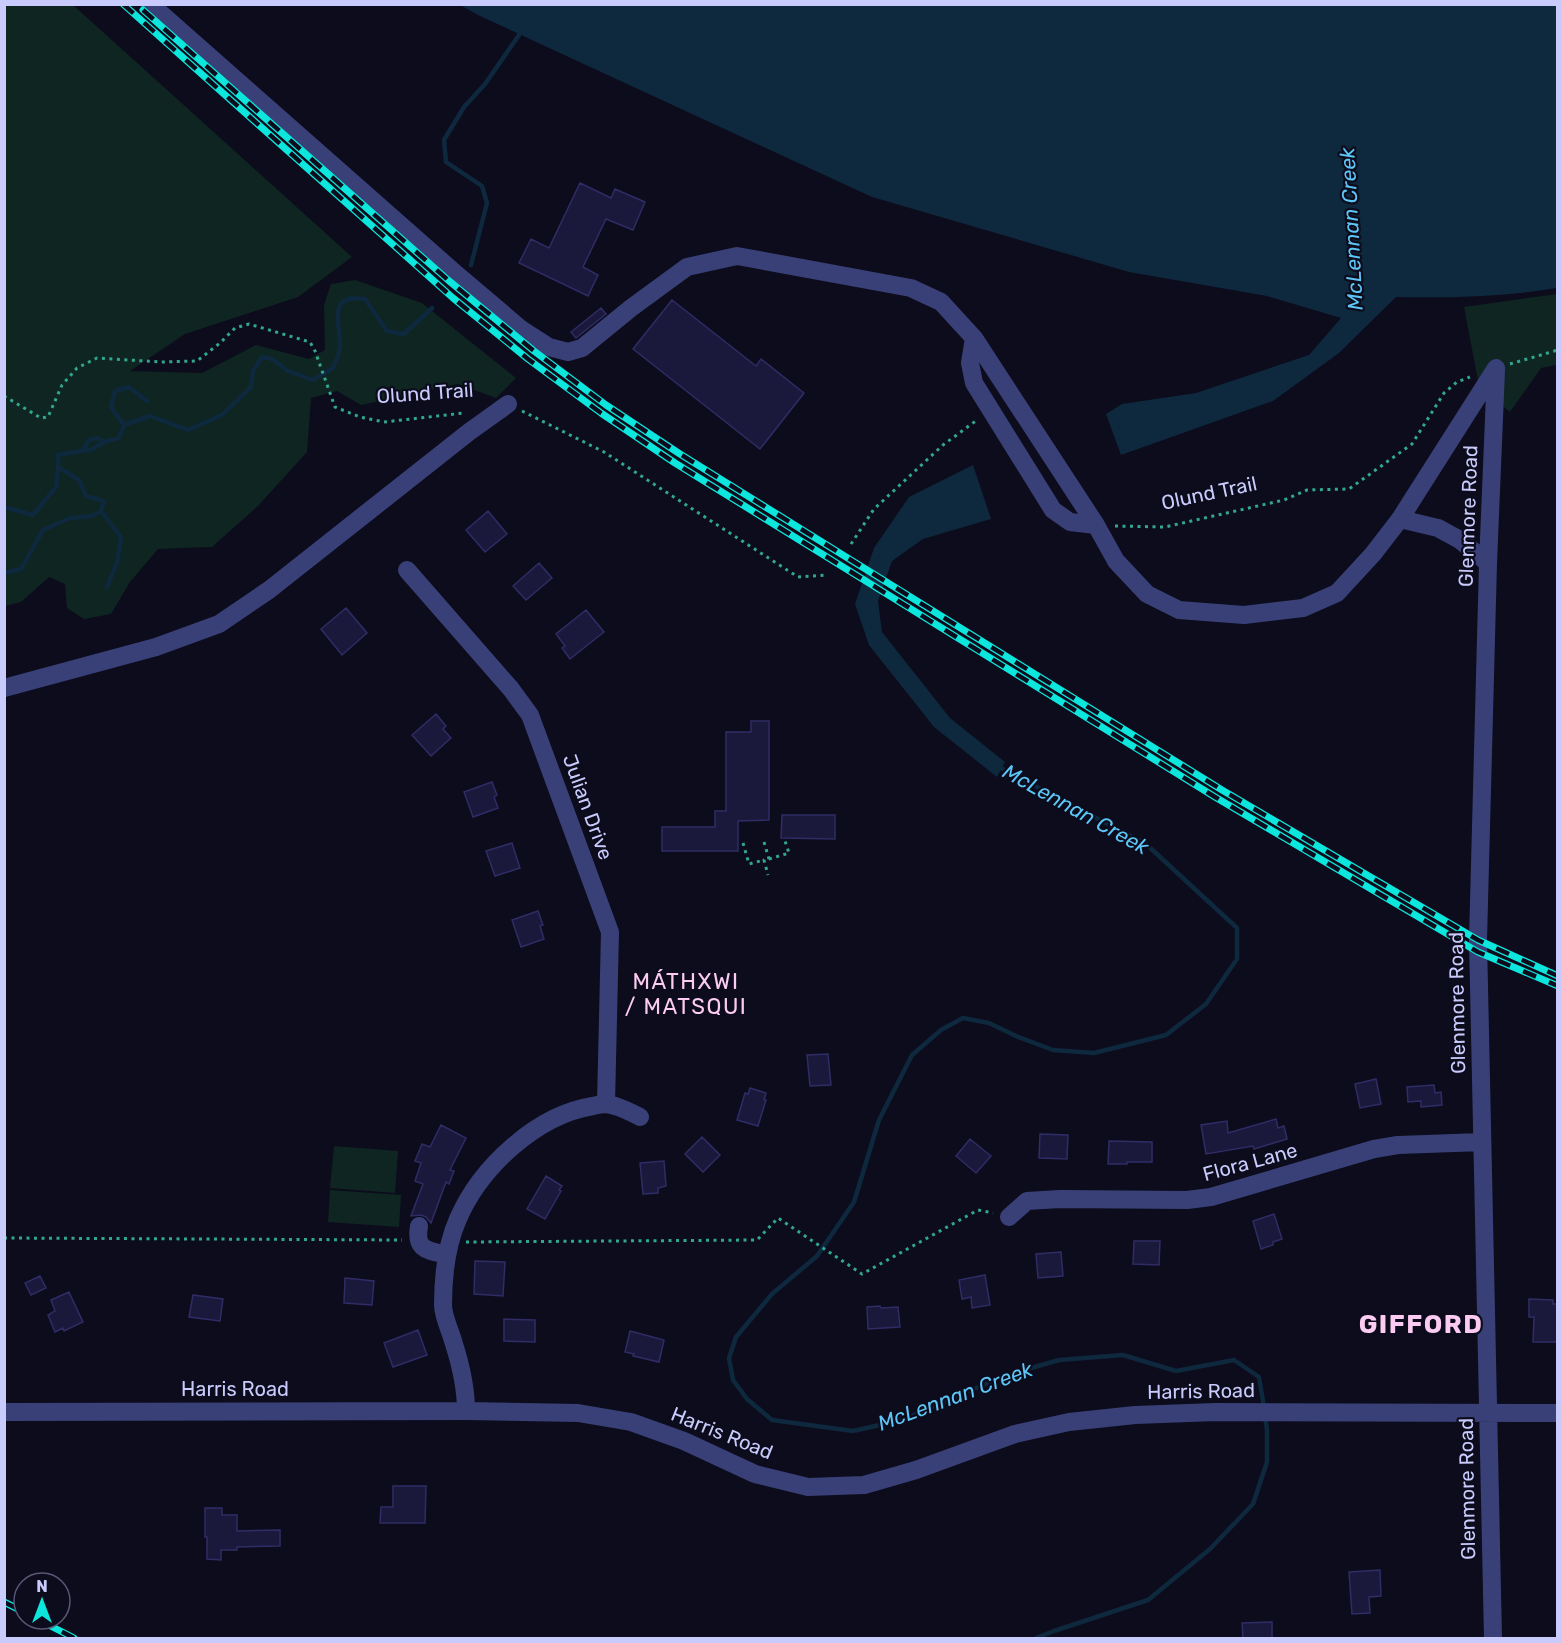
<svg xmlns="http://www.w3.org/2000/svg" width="1562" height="1643" viewBox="0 0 1562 1643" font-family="Rubik,sans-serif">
<rect width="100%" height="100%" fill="#0c0c1c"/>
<!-- green -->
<path fill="#0f2521" d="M4 5H73L352 257 298 297 185 334 130 371 202 373 256 345 309 359 325 350 324 305 331 284 355 280 422 303 516 378 496 398 458 384 361 405 337 391 311 398 307 452 258 506 212 547 158 549 130 582 111 614 84 619 67 608 65 584 49 577 21 602 5 606Z
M1557 294V365L1541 368 1510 412 1479 386 1464 307Z
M334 1146 398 1151 395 1193 330 1188Z
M330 1190 401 1195 399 1227 328 1222Z"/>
<!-- water -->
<path fill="#0e283e" d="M460 5H1557V288C1504 297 1450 298 1396 297L1339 353 1273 401 1121 455 1106 414 1122 404 1196 393 1309 355 1341 318 1267 296 1129 272 872 197 480 16Z
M973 465 991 519 923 539 892 561 878 601 882 632 950 718 1005 762 997 777 934 727 869 645 855 604 874 548 909 497Z"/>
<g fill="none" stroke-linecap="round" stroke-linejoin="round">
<!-- stream -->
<path stroke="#0e283e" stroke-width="4.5" d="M471 265 487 203 482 186 446 162 444 140 464 107 485 84 519 35 521 29
M124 425 111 407 115 391 129 387 147 401
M83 450 89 440 97 438 104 442
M4 509 8 508 33 515 56 487 58 467
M101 511 121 537 117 563 107 587
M4 573 21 569 43 530 70 518 92 516 101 511 104 501 86 496 79 480 58 467V455L93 449 104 442 119 438 124 425 150 416 188 430 222 415 251 387 253 371 262 357 272 359 288 371 313 380 333 368C336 361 340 352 340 345 340 321 327 293 365 299L387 331 404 334 432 308
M997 766 1146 844 1237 928V959L1206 1004 1166 1035 1094 1053 1053 1050 1016 1036 989 1023 963 1018 941 1030 912 1055 879 1120 854 1202 817 1256 772 1294 736 1337 729 1358 733 1380 747 1399 772 1420 853 1431 902 1420 1007 1375 1059 1360 1123 1355 1176 1371 1234 1360 1259 1377 1264 1407
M1036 1638 1054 1631 1148 1600 1210 1549 1253 1504 1267 1462V1430L1265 1416"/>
</g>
<!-- building -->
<path fill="#1b193b" stroke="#2f2c66" stroke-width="1.5" d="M580 183 611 198 615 189 645 202 633 230 606 219 583 267 598 275 588 296 519 263 531 239 549 248Z
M672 300 756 366 761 359 804 393 760 449 633 349Z
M601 308 606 314 576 338 571 332Z
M488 511 507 534 485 552 466 530Z
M539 563 552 578 526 600 513 586Z
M346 608 367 633 342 655 321 629Z
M586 610 604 632 570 659 562 648 565 646 556 634Z
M436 714 446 726 443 729 451 738 431 756 412 735Z
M751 721H769V820L738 821V851H662V827H715V811H726V732H751Z
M492 782 497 795 494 797 498 808 473 817 464 792Z
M782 815H835V839L781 838Z
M512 843 520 868 495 876 486 851Z
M538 911 543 925 540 926 544 939 521 947 512 920Z
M828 1054 831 1085 810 1086 807 1055Z
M1376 1079 1381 1104 1360 1108 1355 1084Z
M1434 1085 1435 1093 1441 1092 1442 1105 1421 1107V1101L1408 1102 1407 1087Z
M750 1088 766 1093 764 1100H766L758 1126 737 1120 745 1093 748 1094Z
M1276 1119 1278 1128 1284 1126 1287 1139 1254 1149 1253 1146 1206 1154 1201 1125 1227 1121 1228 1133Z
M441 1125 466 1138 450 1170 454 1171 449 1184 446 1182 431 1223 426 1217 421 1215 411 1216 423 1184 415 1181 421 1163 415 1161 422 1144 430 1147Z
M1040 1134 1068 1135 1067 1159 1039 1158Z
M702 1137 720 1155 703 1172 685 1154Z
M970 1139 991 1156 976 1173 956 1156Z
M1109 1141 1152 1142V1162H1127V1164H1108Z
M664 1161 666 1186 658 1188V1193L643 1194 640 1163Z
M546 1176 562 1186 559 1190 561 1191 545 1219 527 1209Z
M1274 1214 1282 1239 1273 1242V1245L1261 1249 1253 1221Z
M1134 1241H1160L1159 1265 1133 1264Z
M1061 1252 1063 1276 1038 1278 1036 1254Z
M475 1261 505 1262 503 1296 474 1294Z
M985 1275 990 1305 972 1308 971 1297 962 1299 959 1280Z
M40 1276 46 1288 31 1295 25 1283Z
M345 1278 374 1281 372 1305 344 1303Z
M69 1292 83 1322 64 1331 63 1328 55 1332 48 1315 55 1311 51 1300Z
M193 1295 223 1299 220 1321 189 1317Z
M1529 1299 1553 1300V1304H1557V1342H1533L1534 1317H1529Z
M880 1306 881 1308 898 1307 900 1327 868 1329 867 1307Z
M504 1319 535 1320V1342L504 1341Z
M418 1330 427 1355 393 1367 384 1343Z
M630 1331 664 1340 659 1362 633 1356 634 1354 625 1352Z
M393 1486H426L425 1523H380L381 1507H393Z
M205 1508H222V1515H237V1531L280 1530V1546L237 1547V1550H221V1560L207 1559V1537H205Z
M1380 1570 1381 1596 1369 1597 1370 1613 1352 1614 1349 1572Z
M1272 1622V1638H1243L1242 1623Z"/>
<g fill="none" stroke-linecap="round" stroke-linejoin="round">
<!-- path -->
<path stroke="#32a78f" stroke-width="3" stroke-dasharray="3 4.5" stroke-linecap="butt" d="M1510 364 1558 350
M4 396 41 418 48 417 62 385 77 368 97 358 161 362 197 361 220 343 235 328 249 324 310 342 315 351 335 407 360 417 384 422 464 413
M522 411 604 452 798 577 828 575
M1115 526 1165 527 1284 500 1307 490 1349 489 1412 444 1444 393 1457 382 1470 377
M851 544 874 509 943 445 977 420
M764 842 769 859 764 860 768 875
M743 843 749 864 764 860
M769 859 789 853 785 841
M4 1238 402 1240
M466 1242 757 1240 778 1218 862 1274 978 1210 993 1213"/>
<!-- minor -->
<path stroke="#394078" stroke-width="18" d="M150 4 455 273 521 329 549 347 568 352 582 348 631 308 687 267 737 256 911 288 941 302 974 338 1096 525 1116 561 1147 594 1179 610 1244 615 1303 608 1337 593 1373 554 1400 519 1496 368
M974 338 970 363 974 383 1053 510 1070 522 1096 525
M1400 519 1438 528 1460 540 1488 563
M407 570 511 689 530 715 610 932 606 1104
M4 688 156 647 219 624 269 590 469 432 508 404
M1009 1217 1027 1201 1060 1199 1187 1200 1211 1197 1374 1149 1398 1145 1482 1142
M419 1226C415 1250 426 1250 447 1255
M466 1411C466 1388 461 1366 454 1344 451 1332 443 1317 443 1305 443 1275 446 1246 458 1219 480 1168 536 1115 593 1106 597 1105 602 1104 606 1104 618 1105 630 1112 640 1117
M4 1412 466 1411 578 1413 631 1422 684 1441 755 1474 808 1487 864 1485 916 1470 1015 1434 1069 1422 1135 1415 1216 1412 1558 1413
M1493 1638 1478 940 1488 563 1496 370"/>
<defs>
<path id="rail" d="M123 4 453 298 528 359 601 413 675 463 1215 797 1478 952 1558 986
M143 10 448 280 534 351 606 405 680 454 1222 790 1478 940 1558 976
M4 1602 24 1612
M37 1619 74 1638"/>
</defs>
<!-- rail casing -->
<use href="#rail" stroke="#0ce6dc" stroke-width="7"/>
<!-- rail -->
<use href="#rail" stroke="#0c0c1c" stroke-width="4.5" stroke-dasharray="14" stroke-linecap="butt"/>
</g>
<g text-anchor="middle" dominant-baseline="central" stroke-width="4.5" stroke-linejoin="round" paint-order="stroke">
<!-- street labels -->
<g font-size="20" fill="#c9cbfc" stroke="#0c0c1c">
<text transform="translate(425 393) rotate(-4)">Olund Trail</text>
<text transform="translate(1209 493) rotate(-12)">Olund Trail</text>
<text transform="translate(1468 516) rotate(-88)">Glenmore Road</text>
<text transform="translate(588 807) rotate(70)">Julian Drive</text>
<text transform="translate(1457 1003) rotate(-91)">Glenmore Road</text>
<text transform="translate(1250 1162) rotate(-15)">Flora Lane</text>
<text x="235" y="1389">Harris Road</text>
<text transform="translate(1201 1391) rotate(-1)">Harris Road</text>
<text transform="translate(722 1433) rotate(22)">Harris Road</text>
<text transform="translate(1467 1489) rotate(-91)">Glenmore Road</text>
</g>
<!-- water labels -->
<g font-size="21" font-style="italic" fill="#5dc6f7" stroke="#0c0c1c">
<text transform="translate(1351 229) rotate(-93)">McLennan Creek</text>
<text transform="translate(1076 809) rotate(29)">McLennan Creek</text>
<text transform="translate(955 1396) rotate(-20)">McLennan Creek</text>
</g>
<!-- quarter labels -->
<g font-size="22" letter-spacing="1.5" fill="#fccbf2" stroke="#0c0c1c">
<text x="686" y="981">MÁTHXWI<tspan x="686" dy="25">/ MATSQUI</tspan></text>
</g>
<!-- district labels -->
<g font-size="26" font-weight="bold" letter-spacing="1.5" fill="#fccbf2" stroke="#0c0c1c">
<text x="1421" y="1324">GIFFORD</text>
</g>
</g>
<!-- border -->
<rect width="1562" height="1643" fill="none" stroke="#c9cbfc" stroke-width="12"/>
<!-- north arrow -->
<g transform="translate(42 1601)"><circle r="28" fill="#0c0c1c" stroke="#585876" stroke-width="1.5"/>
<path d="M0-4.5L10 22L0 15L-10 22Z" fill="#0ce6dc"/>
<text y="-9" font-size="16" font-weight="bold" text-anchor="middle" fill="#c9cbfc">N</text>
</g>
</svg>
